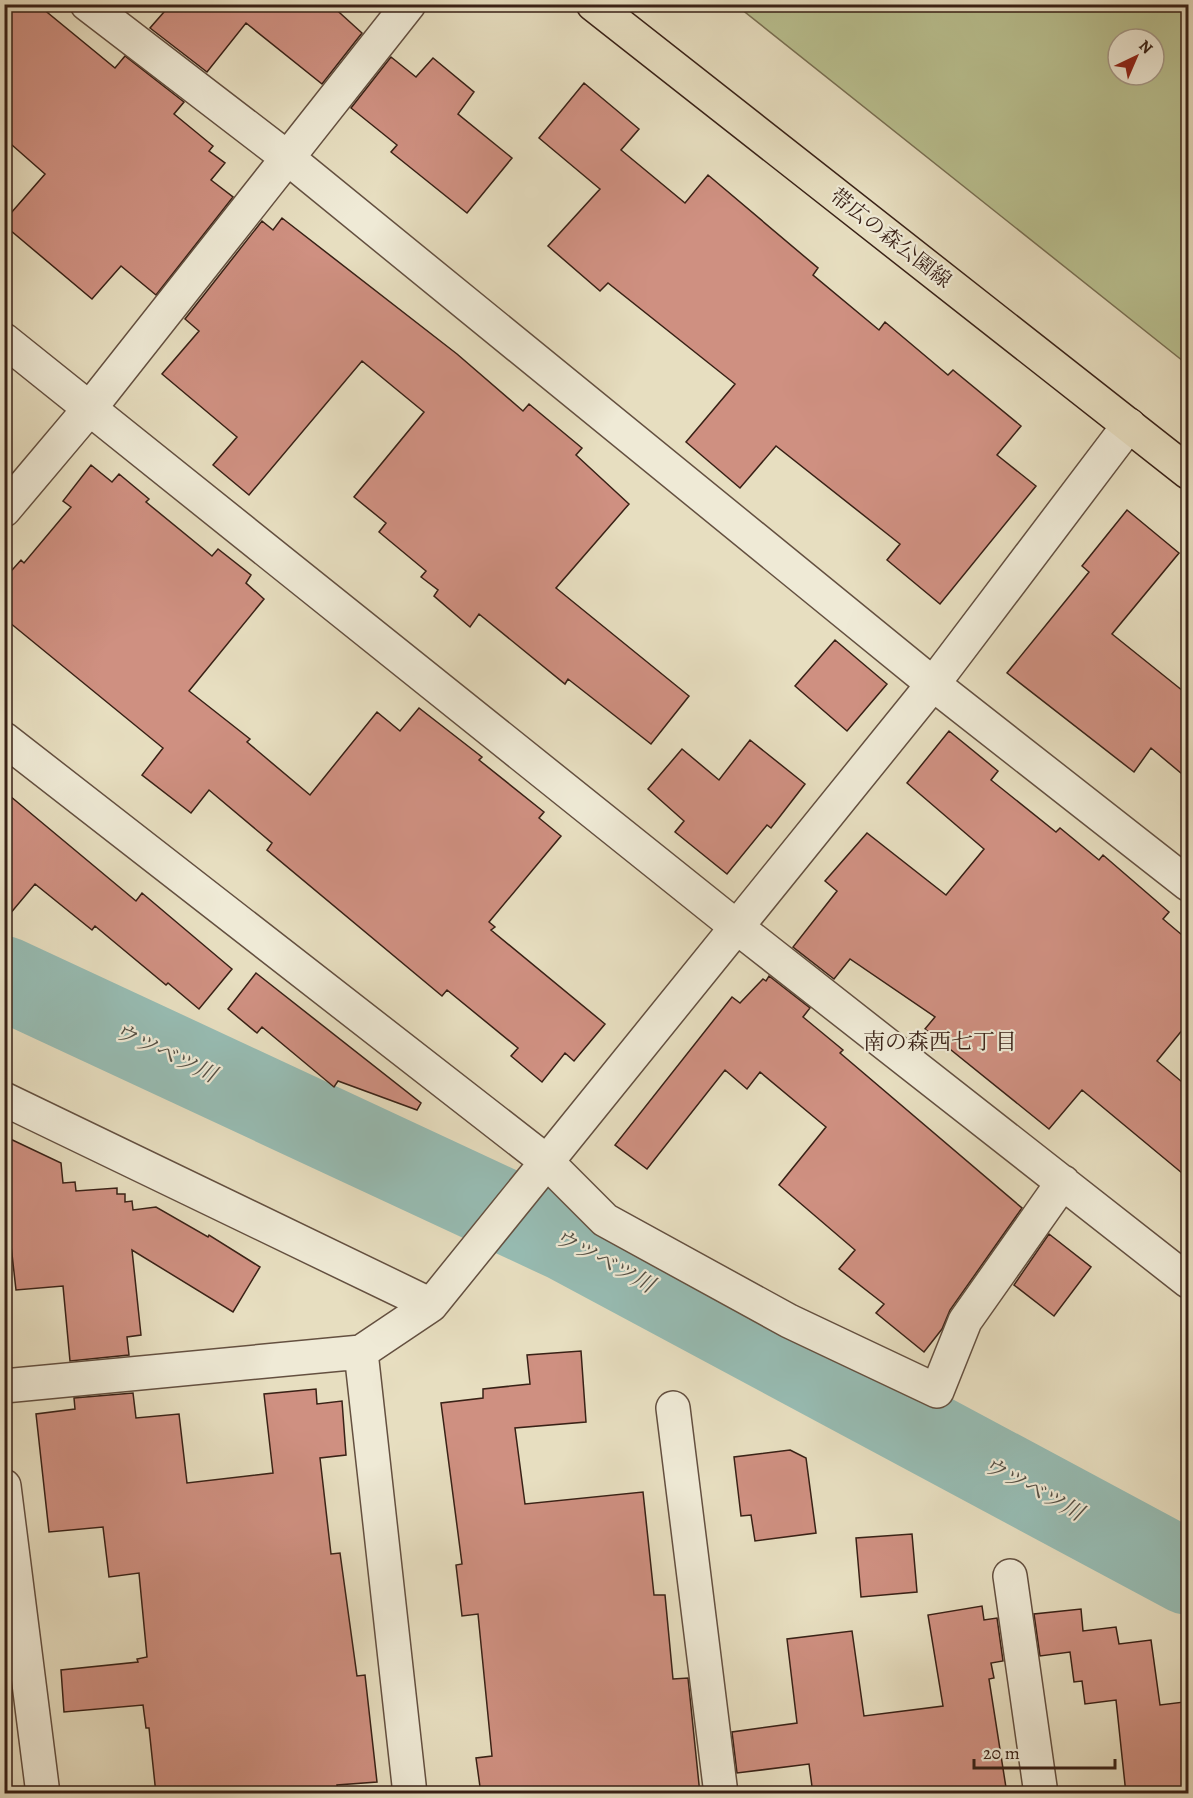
<svg xmlns="http://www.w3.org/2000/svg" width="1193" height="1798" viewBox="0 0 1193 1798" font-family="Alegreya,'Noto Serif JP',serif">
<rect width="100%" height="100%" fill="#e7dec0"/>
<filter id="stains"><feTurbulence type="fractalNoise" baseFrequency=".00333" numOctaves="4"/><feColorMatrix values="0 0 0 0 .2 0 0 0 0 .09 0 0 0 0 .02 0 0 0 .5 -.17"/></filter>
<radialGradient id="worn" r=".72"><stop offset=".6" stop-color="#630" stop-opacity="0"/><stop offset="1" stop-color="#630" stop-opacity=".3"/></radialGradient>
<!-- green -->
<path fill="#b9c090" stroke="#797053" stroke-width="1.5" fill-rule="evenodd" d="M736 5H1188V365ZM1118 39H1154V75H1118Z"/>
<g fill="none" stroke-linecap="round" stroke-linejoin="round">
<!-- river -->
<path stroke="#97bcb3" stroke-width="84" d="M4 978 567 1240 1188 1573"/>
</g>
<!-- building -->
<path fill="#cf9081" stroke="#392116" stroke-width="1.5" d="M4 4H37L115 68 125 56 184 102 174 114 213 146 209 151 225 163 211 180 233 197 156 295 121 266 92 299 4 225V221L45 174 4 138Z
M171 4H330L362 33 322 84 246 23 207 72 150 28Z
M391 57 416 77 433 58 474 92 458 114 512 158 467 213 391 152 397 145 351 108Z
M584 83 639 129 621 150 685 203 708 175 818 268 813 275 879 330 885 322 948 375 953 370 1021 426 997 455 1036 486 940 604 887 560 900 544 776 446 740 488 686 442 735 384 608 283 600 291 548 246 600 189 539 138Z
M282 218 457 354 523 411 529 404 582 448 576 455 629 504 556 588 689 696 651 744 568 679 565 684 479 614 470 627 434 596 438 590 421 577 426 571 379 532 386 523 354 497 424 412 362 361 249 495 213 465 237 437 162 374 199 331 185 319 262 221 273 230Z
M91 465 112 482 119 474 149 499 146 502 212 556 218 549 251 575 246 583 264 599 189 691 250 739 247 742 310 795 377 712 400 731 419 708 482 757 479 760 544 812 539 818 561 836 489 922 495 927 491 930 605 1024 574 1061 565 1053 542 1082 511 1056 518 1048 447 990 442 996 267 850 272 843 209 790 191 813 142 775 163 748 4 618V579L21 560 24 563 71 507 63 501Z
M1127 510 1179 553 1112 634 1188 695V779L1151 748 1134 772 1007 673 1089 572 1082 566Z
M835 640 887 684 847 731 795 686Z
M949 731 998 771 991 780 1056 832 1060 828 1099 860 1103 855 1169 912 1163 919 1188 940V1023L1157 1061 1188 1087V1178L1082 1090 1049 1129 925 1029 935 1017 850 959 834 979 793 947 837 891 825 881 867 833 946 895 984 849 907 783Z
M750 740 805 784 771 828 767 825 727 874 675 832 684 821 648 789 682 749 719 780Z
M4 791 136 901 142 893 232 969 199 1009 168 983 166 985 95 926 92 930 35 884 4 921Z
M256 973 421 1103 417 1110 338 1081 334 1087 262 1027 257 1033 228 1009Z
M769 976 810 1008 803 1017 843 1050 840 1053 1022 1208 950 1310 942 1329 924 1352 876 1313 884 1304 839 1269 855 1250 779 1185 826 1127 760 1072 747 1089 725 1070 647 1169 615 1145 732 997 740 1003 763 979 766 981Z
M4 1136 61 1163 63 1183 75 1182 76 1191 117 1188V1194H125V1202L132 1201 133 1210 156 1207 208 1237 209 1235 260 1267 233 1312 132 1250 141 1335 127 1337 129 1355 70 1361 63 1286 16 1290 4 1183Z
M1049 1234 1091 1267 1054 1316 1014 1285Z
M581 1351 586 1422 515 1428 525 1504 643 1492 654 1595H665L673 1679 688 1678 700 1794H481L476 1758 492 1756 478 1614 462 1616 456 1565 462 1564 441 1403 483 1398V1389L530 1384 527 1355Z
M316 1389 317 1404 342 1401 346 1455 320 1458 331 1554 340 1553 357 1676 365 1675 377 1782 337 1785 338 1794H156L149 1728H146L143 1705 64 1712 61 1670 138 1662 137 1659 147 1657 139 1573 109 1577 103 1527 49 1532 36 1414 75 1409 74 1398 133 1393 136 1418 179 1414 187 1483 273 1473 264 1394Z
M790 1450 806 1458 816 1533 755 1541 751 1515 741 1516 734 1457Z
M912 1534 917 1592 861 1597 856 1538Z
M982 1606 984 1620 997 1618 1003 1661 991 1663 994 1678 989 1679 1007 1794H813L809 1764 737 1773 732 1732 797 1723 787 1639 852 1631 864 1716 943 1706 928 1615Z
M1081 1609 1083 1631 1116 1627 1119 1644 1151 1640 1160 1705 1184 1702 1188 1740V1794H1126L1116 1700 1085 1704 1082 1681 1074 1682 1070 1652 1040 1656 1034 1614Z"/>
<g fill="none" stroke-linecap="round" stroke-linejoin="round">
<defs>
<path id="minor" d="M87 4 289 159 933 684 1188 884
M4 340 738 928 1188 1281
M4 510 90 408 409 4
M4 739 546 1161 605 1220 789 1321 937 1391 965 1321 1063 1182
M4 1099 431 1305
M361 1352 410 1794
M4 1386 361 1352 431 1305 933 684 1129 425
M673 1408 721 1794
M4 1486 43 1794
M1010 1576 1041 1794"/>
<path id="major" d="M593 4 1188 472"/>
</defs>
<!-- minor casing -->
<use href="#minor" stroke="#645040" stroke-width="36"/>
<!-- major casing -->
<use href="#major" stroke="#392116" stroke-width="36"/>
<!-- minor -->
<use href="#minor" stroke="#efead6" stroke-width="33"/>
<!-- major -->
<use href="#major" stroke="#e7dec0" stroke-width="33"/>
</g>
<g text-anchor="middle" dominant-baseline="central" stroke-width="4.5" stroke-linejoin="round" paint-order="stroke">
<!-- street labels -->
<g font-size="21" fill="#392116" stroke="#efead6">
<text transform="translate(891 238) rotate(38)">帯広の森公園線</text>
</g>
<!-- neighbourhood labels -->
<g font-size="22" fill="#392116" stroke="#efead6">
<text x="940" y="1042">南の森西七丁目</text>
</g>
<!-- water labels -->
<g font-size="22" font-style="italic" fill="#555045" stroke="#efead6">
<text transform="translate(165 1053) rotate(25)">ウツベツ川</text>
<text transform="translate(604 1261) rotate(28)">ウツベツ川</text>
<text transform="translate(1033 1489) rotate(28)">ウツベツ川</text>
</g>
</g>
<!-- margin -->
<rect width="1193" height="1798" fill="none" stroke="#e7dec0" stroke-width="24"/>
<rect x="6" y="6" width="1181" height="1786" fill="none" stroke="#392116" stroke-width="3"/>
<rect x="12" y="12" width="1169" height="1774" fill="none" stroke="#392116" stroke-width="1.5"/>
<!-- north arrow -->
<g transform="translate(1136 57) rotate(44)"><circle r="28" fill="#efead6" stroke="#a69a89" stroke-width="1.5"/>
<path d="M0-4.5L10 22L0 15L-10 22Z" fill="#8f2418"/>
<text y="-9" font-size="16" font-weight="bold" text-anchor="middle" fill="#392116">N</text>
</g>
<!-- scale -->
<path d="M974 1759v9h141v-9" fill="none" stroke="#392116" stroke-width="3"/>
<text x="983" y="1759" font-size="18" fill="#392116" stroke="#efead6" stroke-width="4.5" paint-order="stroke">20 m</text>
<rect width="100%" height="100%" filter="url(#stains)"/>
<rect width="100%" height="100%" fill="url(#worn)"/>
</svg>
